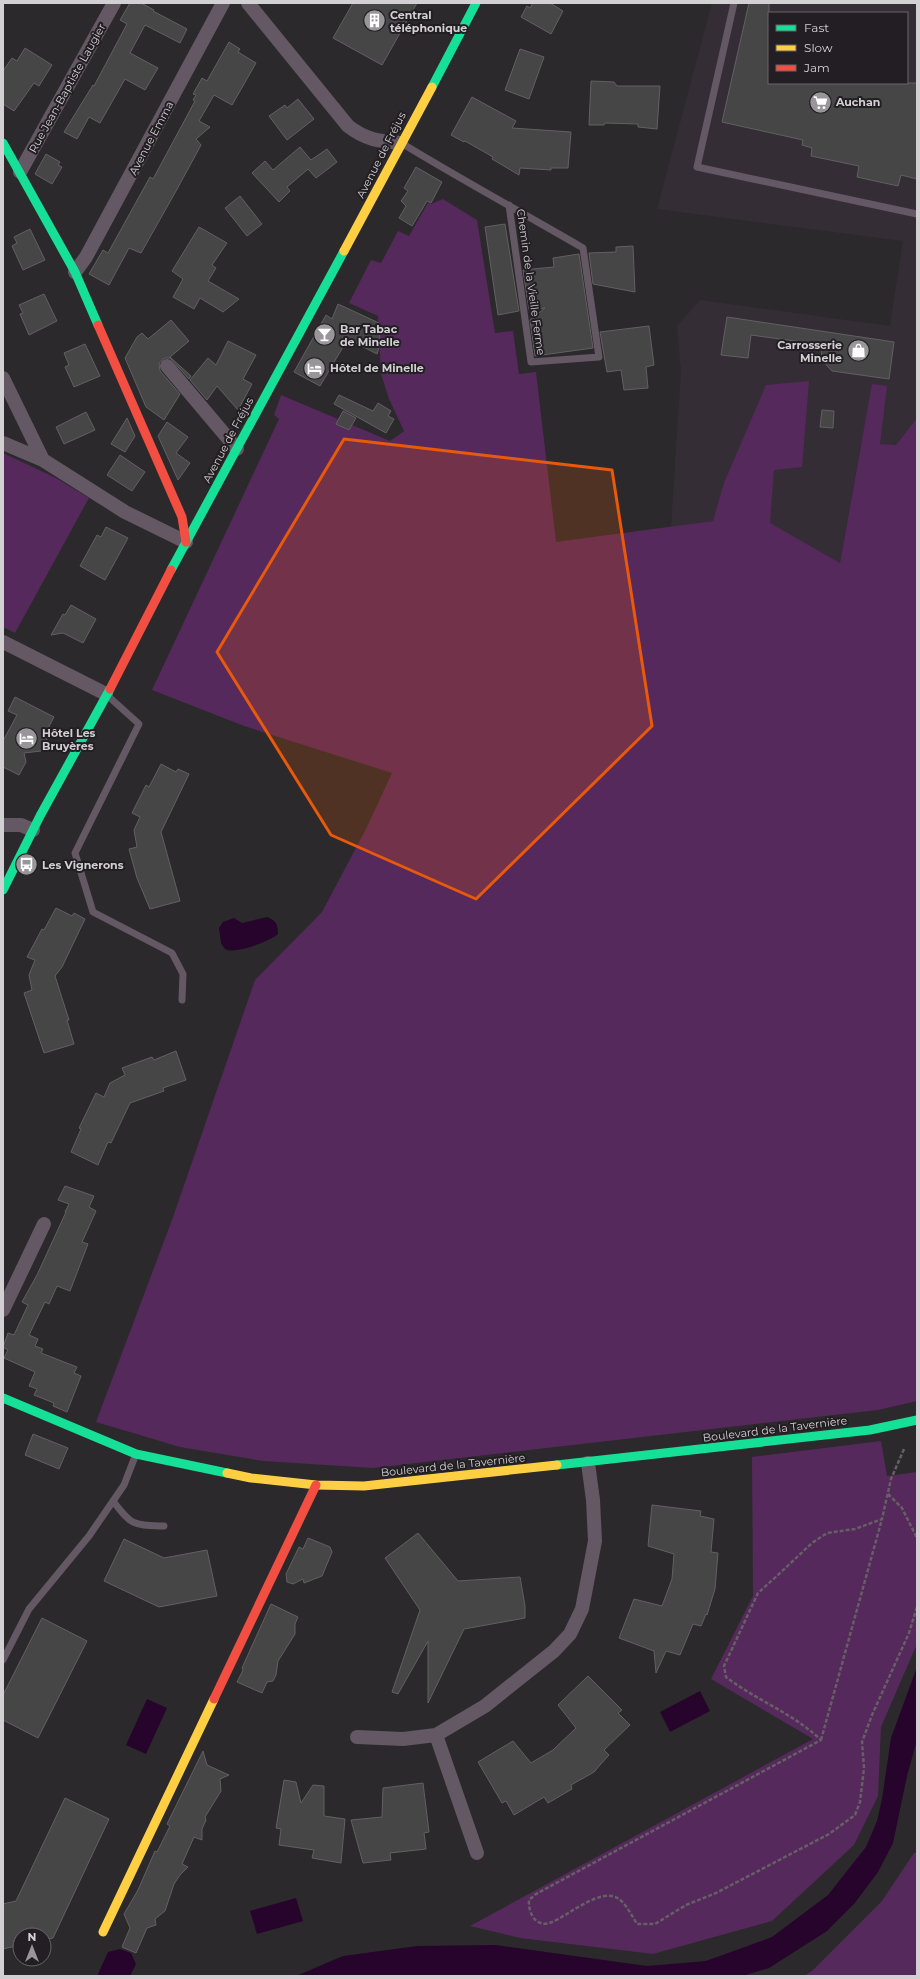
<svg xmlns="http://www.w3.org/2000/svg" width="920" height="1979" viewBox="0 0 920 1979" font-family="Montserrat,sans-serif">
<rect width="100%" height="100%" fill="#2b292b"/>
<!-- built -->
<path fill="#352d36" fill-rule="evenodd" d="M712 3H917V418L896 445 861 444 840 563 770 524 713 521 671 527 681 372 677 326 700 300 890 326 903 241 657 209ZM769 13H907V83H769Z"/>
<!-- green -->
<path fill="#55295b" d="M443 199 477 220 495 333 513 331 519 374 536 372 556 542 713 521 724 483 766 385 809 381 802 467 774 470 770 523 840 563 872 384 887 386 880 444 896 445 917 418V1401L878 1410 373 1468 263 1461 180 1447 96 1422 172 1220 255 980 322 912 366 829 392 773 244 726 152 690 279 419 274 415 281 395 390 441 404 431 389 399 381 374 378 316 349 303 371 260 381 263 398 231 409 236 428 203 431 204Z
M3 453 56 478 89 498 15 633 3 627Z
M881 1441 887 1476 917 1472V1644L881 1727 878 1796 854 1845 772 1921 653 1954 520 1938 470 1926 813 1739 711 1679 753 1596 752 1457Z
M914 1853H917V1976H804L812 1971 882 1901Z"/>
<!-- water -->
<path fill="#26042c" d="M267 917C276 920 278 925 278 934 271 941 237 953 227 950 224 949 223 946 221 943L219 928 223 922 234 918 242 923Z
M917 1667V1740L907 1776 893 1843 878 1872 854 1904 827 1931 769 1968 742 1976H296L343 1956 417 1946 495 1945 647 1966 706 1961 772 1937 828 1895 866 1847 877 1821 882 1799 891 1738Z
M700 1691 710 1711 670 1732 660 1712Z
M147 1699 167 1708 146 1754 126 1745Z
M296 1898 303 1921 257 1934 250 1911Z
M120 1949 131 1953 136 1964 130 1976H99L98 1974 108 1952Z"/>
<!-- building -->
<path fill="#474647" stroke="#626062" d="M130 3H141L154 10 153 11 187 29 180 43 145 25 130 53 158 68 145 90 125 79 100 123 89 117 77 139 64 132 93 85 94 86 127 24 120 20Z
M353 3H417L382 65 333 38Z
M533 3H550L563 11 551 34 521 17 527 6 530 8Z
M749 3H769V83H917V179L901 175 898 186 857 177 859 166 811 156 812 148 802 145 803 140 722 122Z
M229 42 240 49 238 52 256 63 232 105 214 95 199 121 210 127 196 139 201 145 176 191 141 253 129 248 109 285 89 274 103 250 108 253 150 177 153 179 195 101 193 100 196 95 193 94 202 78 207 81Z
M25 48 52 65 39 86 34 83 14 111 3 104V71L12 58 17 61Z
M520 49 544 57 529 99 505 90Z
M591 81 614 82 617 86H660L657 129 638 127V124L605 123 604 125H589Z
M472 97 516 121 512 128 571 132 568 168H551V170L520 168 519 175 492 159 493 157 465 141 464 142 451 135Z
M298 99 314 119 287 140 269 116 285 105 287 108Z
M300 147 311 160 327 149 337 162 316 178 308 169 287 187 290 191 279 202 252 173 265 161 273 170Z
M46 154 60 162 58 165 62 167 52 184 35 174Z
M416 167 442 182 431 203 427 201 412 226 399 218 406 206 401 201 408 191 404 188Z
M240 196 262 224 247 236 225 208Z
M505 224 519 311 498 315 485 227Z
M199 227 227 243 212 265 216 268 208 281 239 299 223 312 200 298 194 309 173 297 183 279 172 271Z
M30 229 45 260 23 270 12 246 17 243 14 237Z
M633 246 635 292 593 284 589 253 616 252V247Z
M579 254 593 348 535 356 530 320 545 308 529 310 523 270 554 267 553 258Z
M44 294 57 321 29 335 20 314 23 313 19 305Z
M338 304 379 323 380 345 377 354 350 340 345 348 343 347 320 386 294 372 326 315 332 319Z
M727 317 894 342 889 379 832 371 821 359 822 348 816 347 817 344 751 335 748 358 721 355Z
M171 320 189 341 170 357 191 376 189 379 170 358H165L159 363 160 371 180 394 164 420 146 407 125 358 137 337 142 333 148 339Z
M649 326 654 365 646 367 648 388 624 390 621 370 607 372 600 332Z
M228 341 256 355 243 379 252 384 238 410 217 386 207 400 190 380 208 358 216 365Z
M85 344 100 376 74 387 65 367 69 365 64 353Z
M339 395 373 411 378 403 391 411 388 416 394 419 386 433 334 404Z
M822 410 834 411 833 428 820 427Z
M343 411 356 418 349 430 336 424Z
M86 412 95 430 64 444 56 427Z
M127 418 135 436 125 452 111 444Z
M167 422 188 437 176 453 190 463 178 480 158 436Z
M120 455 145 472 132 491 107 475Z
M106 527 128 538 105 580 80 566 97 535 101 537Z
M71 605 96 619 83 643 63 633 51 635 63 614 65 615Z
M15 697 54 717 45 734 47 740 45 746 41 751 24 753 26 762 19 775 3 767V741L17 715 8 711Z
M161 764 176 772 178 769 189 774 161 832 180 901 150 909 137 878 129 849 137 847 134 830 140 817 132 813 146 785 149 787Z
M56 908 72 916 74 913 85 919 62 967 55 976 69 1020H67L74 1044 44 1053 24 993 32 990 29 975 35 960 27 957 42 929 44 930Z
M176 1051 186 1080 163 1088 164 1091 130 1103 111 1143 108 1142 98 1165 71 1152 81 1129 79 1128 96 1093 104 1097 110 1083 125 1075 122 1068 152 1057 154 1060Z
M65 1186 94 1196 89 1207 96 1211 82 1242 88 1244 70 1291 57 1286 49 1304 45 1302 29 1335 38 1339 35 1346 43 1349 41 1353 77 1367 74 1373 81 1376 67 1412 53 1406 54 1403 34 1395 37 1389 29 1386 35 1372 4 1358 8 1350 3 1347 8 1333 14 1335 28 1305 22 1302 37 1275 66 1212H65L69 1204 58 1200Z
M33 1434 68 1448 59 1469 25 1455Z
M652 1505 701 1511 700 1516 714 1519 711 1552 718 1553 715 1589 707 1615 706 1614 701 1626 693 1624 680 1655 666 1651 656 1673 654 1651 619 1638 634 1599 662 1606 672 1579 674 1554 648 1546Z
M418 1533 458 1581 520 1577 525 1606V1618L464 1629 428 1703V1641L398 1694 392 1692 420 1610 385 1558Z
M308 1538 330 1547 332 1552 322 1576 304 1583 303 1579 293 1584 287 1582 286 1574 299 1547 303 1549Z
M124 1539 164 1558 207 1550 217 1596 159 1607 104 1581Z
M271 1604 298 1617 295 1624V1634L278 1661 276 1675 273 1681 267 1682 262 1693 237 1682 243 1670 242 1668Z
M42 1618 87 1641 38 1738 3 1720V1695Z
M588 1676 622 1710 618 1713 630 1725 604 1750 609 1755 600 1765 594 1772 571 1785 572 1789 548 1803 544 1797 514 1815 506 1801 502 1803 478 1762 513 1741 531 1763 553 1750 576 1728 558 1705Z
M203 1751 207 1765 229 1775 220 1779 221 1791 205 1817 206 1820 202 1829V1840L194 1837 182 1864 188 1867 180 1875 174 1884 165 1911 155 1919 156 1925 147 1928 136 1953 122 1947 130 1928 124 1914 138 1890 155 1851 157 1852 170 1826 167 1824Z
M284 1780 296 1782 301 1803 313 1785 324 1786V1816L345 1819 341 1863 312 1858 314 1850 279 1845 281 1829 276 1828Z
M423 1783 429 1832 424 1833 426 1849 390 1853 391 1860 363 1863 351 1820 382 1817 383 1788Z
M65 1798 109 1819 53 1938 44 1940V1935H20V1945L3 1949V1904L16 1901Z"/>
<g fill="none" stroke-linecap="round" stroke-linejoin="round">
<!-- path -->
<path stroke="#665f66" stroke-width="2.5" stroke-dasharray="4 2" stroke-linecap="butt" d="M904 1449 891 1479 882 1519 855 1529 827 1533 812 1543 779 1574 758 1593 724 1666 726 1677C756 1700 794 1714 821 1740L536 1894 529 1900C528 1913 536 1929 552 1922 568 1916 601 1886 619 1899 626 1904 632 1916 637 1924H655L686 1905 716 1893 829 1834 855 1815 860 1802 864 1768 862 1742 872 1715 909 1633 917 1607
M888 1494 902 1508 917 1538
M821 1740 882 1519"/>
<!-- lane -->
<path stroke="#635864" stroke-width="7" d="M734 3 697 167 917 214
M403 144C462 180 523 213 583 248L599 357 531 362 509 205
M108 696 139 724 75 853 93 912 172 953 183 974 182 1000
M113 1501C132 1526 133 1525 164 1526
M3 1660 29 1609 89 1536 124 1485 136 1454"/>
<!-- street -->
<path stroke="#635864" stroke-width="14" d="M248 3 348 126C366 140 379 141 401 143
M20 172 114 3
M75 272 86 257 223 3
M167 366 237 449
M3 378 43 460
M3 443 43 460 125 512 186 542
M3 642 106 694
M3 825H21L33 830
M3 1310 44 1224
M436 1735 477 1853
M357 1737 403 1739 436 1735 485 1706 554 1651 570 1634 582 1609 595 1541 593 1500 588 1463"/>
<!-- fast -->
<path stroke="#16e098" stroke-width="9" d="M432 87 476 3
M3 143 75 272 98 325
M171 570 344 251
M3 890 40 816 110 689
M3 1398 136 1454 227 1473
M557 1465 870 1430 917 1420"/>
<!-- slow -->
<path stroke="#ffcf43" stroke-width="9" d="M344 251 432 87
M227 1473 251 1478 316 1485 364 1486 557 1465
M103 1932 214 1699"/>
<!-- jam -->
<path stroke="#f24e42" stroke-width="9" d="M98 325 182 517 186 542
M110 689 171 570
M214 1699 316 1485"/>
</g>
<!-- marked area -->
<path fill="#e8590c" fill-opacity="0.2" stroke="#e8590c" stroke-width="3" stroke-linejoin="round" d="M344 439 612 470 652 726 476 899 331 835 217 652Z"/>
<!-- icons -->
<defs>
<symbol id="building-disc" viewBox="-11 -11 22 22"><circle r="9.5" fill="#989698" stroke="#221e23"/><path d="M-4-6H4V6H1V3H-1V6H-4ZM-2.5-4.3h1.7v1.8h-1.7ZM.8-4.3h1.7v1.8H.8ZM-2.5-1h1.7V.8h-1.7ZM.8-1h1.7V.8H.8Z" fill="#fff"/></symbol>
<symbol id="supermarket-disc" viewBox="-11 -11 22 22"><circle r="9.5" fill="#989698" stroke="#221e23"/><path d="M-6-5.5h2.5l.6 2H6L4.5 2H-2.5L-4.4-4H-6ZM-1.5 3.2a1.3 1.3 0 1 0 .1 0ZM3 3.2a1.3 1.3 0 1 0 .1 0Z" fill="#fff"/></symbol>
<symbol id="bar-disc" viewBox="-11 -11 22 22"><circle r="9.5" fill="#989698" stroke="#221e23"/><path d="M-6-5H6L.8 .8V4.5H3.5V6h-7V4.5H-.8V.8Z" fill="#fff"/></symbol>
<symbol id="shop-disc" viewBox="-11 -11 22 22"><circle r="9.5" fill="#989698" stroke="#221e23"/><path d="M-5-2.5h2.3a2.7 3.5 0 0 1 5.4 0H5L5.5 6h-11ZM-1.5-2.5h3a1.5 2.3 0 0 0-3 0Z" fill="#fff"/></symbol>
<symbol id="hotel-disc" viewBox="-11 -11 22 22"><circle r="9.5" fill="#989698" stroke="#221e23"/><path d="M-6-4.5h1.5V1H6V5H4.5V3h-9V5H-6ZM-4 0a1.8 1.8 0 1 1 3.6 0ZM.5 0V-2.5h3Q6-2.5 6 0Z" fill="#fff"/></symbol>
<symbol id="bus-disc" viewBox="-11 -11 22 22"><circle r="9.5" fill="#989698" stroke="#221e23"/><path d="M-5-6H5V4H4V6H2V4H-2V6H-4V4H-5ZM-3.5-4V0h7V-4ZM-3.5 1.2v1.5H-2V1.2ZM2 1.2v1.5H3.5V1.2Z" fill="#fff"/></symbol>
</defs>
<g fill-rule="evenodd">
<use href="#building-disc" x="362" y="8" width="25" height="25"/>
<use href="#supermarket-disc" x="808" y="90" width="25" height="25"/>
<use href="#bar-disc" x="312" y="322" width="25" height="25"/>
<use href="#shop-disc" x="846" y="338" width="25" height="25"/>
<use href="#hotel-disc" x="302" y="356" width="25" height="25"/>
<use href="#hotel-disc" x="14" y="726" width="25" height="25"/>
<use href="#bus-disc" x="14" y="852" width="25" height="25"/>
</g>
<g text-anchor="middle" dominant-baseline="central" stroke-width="4" stroke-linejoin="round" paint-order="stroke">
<!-- poi labels -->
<g font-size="11" font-weight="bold" fill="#d3d0d3" stroke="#221e23" text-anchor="start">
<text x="390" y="15">Central<tspan x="390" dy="13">téléphonique</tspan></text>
<text x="836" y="102">Auchan</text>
<text x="340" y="329">Bar Tabac<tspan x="340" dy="13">de Minelle</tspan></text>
<text x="842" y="345" text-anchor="end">Carrosserie<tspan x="842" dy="13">Minelle</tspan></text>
<text x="330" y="368">Hôtel de Minelle</text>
<text x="42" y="733">Hôtel Les<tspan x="42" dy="13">Bruyères</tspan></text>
<text x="42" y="865">Les Vignerons</text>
</g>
<!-- street labels -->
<g font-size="11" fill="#d3d0d3" stroke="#221e23">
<text transform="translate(67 88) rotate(-61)">Rue Jean-Baptiste Laugier</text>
<text transform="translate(151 138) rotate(-62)">Avenue Emma</text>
<text transform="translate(381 155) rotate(-63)">Avenue de Fréjus</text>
<text transform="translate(531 282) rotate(82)">Chemin de la Vieille Ferme</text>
<text transform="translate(228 440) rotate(-62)">Avenue de Fréjus</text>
<text transform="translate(775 1429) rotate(-7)">Boulevard de la Tavernière</text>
<text transform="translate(453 1465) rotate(-6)">Boulevard de la Tavernière</text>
</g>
</g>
<!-- border -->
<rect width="920" height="1979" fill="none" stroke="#d3d0d3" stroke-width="8"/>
<!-- legend -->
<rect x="768" y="12" width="140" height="72" fill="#221e23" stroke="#696569"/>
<rect x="776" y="25" width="20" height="6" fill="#16e098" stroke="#696569"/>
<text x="804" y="32" font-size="12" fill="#d3d0d3">Fast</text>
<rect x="776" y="45" width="20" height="6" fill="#ffcf43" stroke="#696569"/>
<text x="804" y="52" font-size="12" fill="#d3d0d3">Slow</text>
<rect x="776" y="65" width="20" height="6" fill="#f24e42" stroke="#696569"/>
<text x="804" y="72" font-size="12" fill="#d3d0d3">Jam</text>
<!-- north arrow -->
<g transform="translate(32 1947)"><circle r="19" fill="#221e23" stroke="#696569"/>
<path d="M0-3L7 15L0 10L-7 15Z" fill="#989698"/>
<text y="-6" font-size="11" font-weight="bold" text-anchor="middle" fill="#d3d0d3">N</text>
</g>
</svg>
